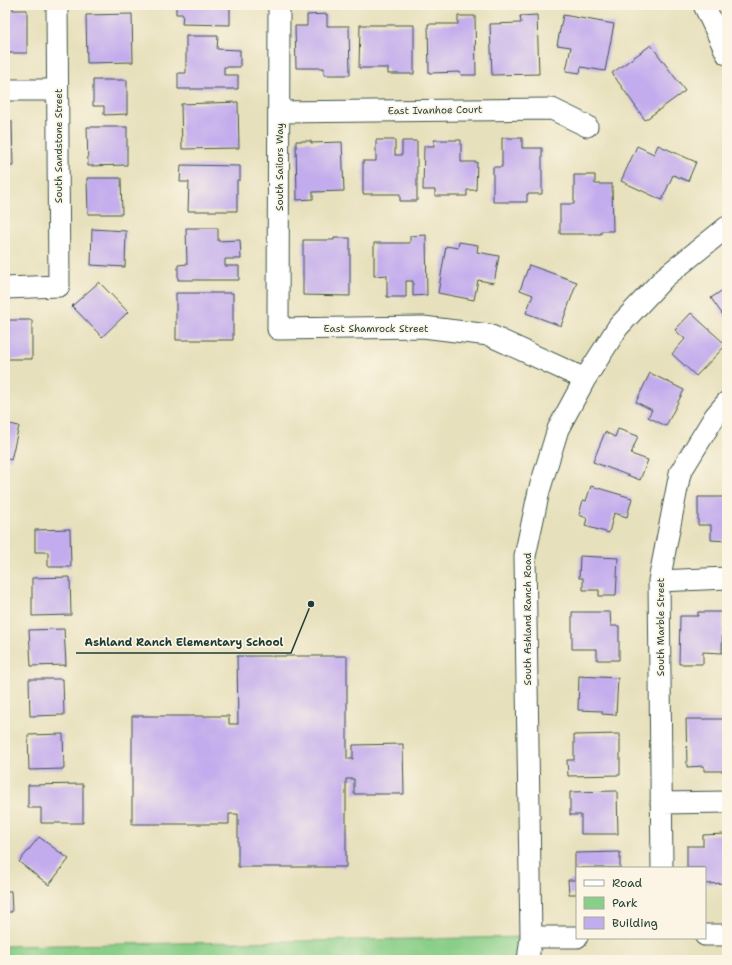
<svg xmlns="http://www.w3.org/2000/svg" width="732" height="965" viewBox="0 0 732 965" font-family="'Shantell Sans',sans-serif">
<rect width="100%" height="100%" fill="#fcf5e5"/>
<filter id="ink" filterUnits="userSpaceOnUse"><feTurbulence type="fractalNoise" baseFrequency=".025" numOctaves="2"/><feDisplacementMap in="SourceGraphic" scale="8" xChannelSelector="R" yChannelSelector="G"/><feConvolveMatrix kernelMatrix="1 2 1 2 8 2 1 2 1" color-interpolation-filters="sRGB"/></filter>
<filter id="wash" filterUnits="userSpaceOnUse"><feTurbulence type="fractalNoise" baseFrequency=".012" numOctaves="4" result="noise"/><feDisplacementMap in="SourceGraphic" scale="16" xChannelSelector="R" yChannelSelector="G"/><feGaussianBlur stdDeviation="0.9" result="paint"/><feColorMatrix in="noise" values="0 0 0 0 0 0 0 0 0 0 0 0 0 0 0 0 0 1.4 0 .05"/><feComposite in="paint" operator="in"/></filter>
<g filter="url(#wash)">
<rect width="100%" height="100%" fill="#e7e0bc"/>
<!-- green -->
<path fill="#8acf89" stroke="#54865e" d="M531 937 524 960H9L5 957V946Z"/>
<g id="blocks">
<!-- building -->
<path fill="#c2aced" d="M5 5H13V10H27V53H5Z
M176 5H239V7H230V25L182 24 183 14H176Z
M132 14 133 62 87 63 86 15Z
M327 14V26H349L350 75H324V68H296L295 26H307V15Z
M537 15 539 74 492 75 490 24 521 23 520 16Z
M563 15 614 24 605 71 581 67 580 73 566 71 571 47 557 45Z
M458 16H475L476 75H461L460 72 429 73 428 24H458Z
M360 25H414V74H388V68H359Z
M186 36H218L217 49 240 50V67H224V75H238V89H178V73H186Z
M651 45 685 91 645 120 612 73Z
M93 80H127V114L104 115V106H93Z
M238 102 239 148 182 149 181 104Z
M5 121H12L13 166H5Z
M87 127H127V165L88 166Z
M502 138H522V148H542V194H527V202H493V167H502Z
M376 140H395V155H402V141H417V201H400V194H363V161H376Z
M434 140H461V162H477L476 190H467V196H435V190H423L424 146H434Z
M296 141H311V143L342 142 344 191 313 192V199L297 200Z
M658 145 696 162 688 181 673 175 662 200 621 181 637 146 654 154Z
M181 165 240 166V180H237V211H188L189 182H180Z
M574 175H595V184H612L613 231H601V234H560V204H574Z
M87 178H121L122 214H88Z
M186 228H218V241L240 240 241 259H225V266H239V280H178V265L187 264Z
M92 229 126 231 125 267 91 265Z
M426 235 427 295 413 296V281H406V297H387V275L374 276V243H410V236Z
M334 238H350V296L303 295V240H334Z
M459 242 478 245 477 252 499 256 494 283 478 280 474 300 438 293 446 246 458 248Z
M529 265 577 282 561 326 526 313 533 295 520 290Z
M99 282 128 312 102 337 72 306Z
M727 287V321L711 298Z
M176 293H233V340H176Z
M691 313 726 345 696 376 672 354 685 339 675 330Z
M5 320H32V359H5Z
M650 373 684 390 666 426 648 417 652 410 636 402Z
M5 423 19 426 11 460 5 458Z
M618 429 638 436 631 454 648 460 640 480 593 462 605 432 615 437Z
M591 486 632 498 627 517 614 513 609 533 585 526 587 518 579 515 583 500 586 501Z
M698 497H727V541L711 540V525H698Z
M70 529 71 567H48V552H35V530Z
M580 556 618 558 616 596H599V590H583V578H579Z
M70 577 71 615 32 616V578Z
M572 612H610L611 626H619V660H597V649H572Z
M698 612H723L722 653 703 652V664H679L680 616H698Z
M64 629 66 665 31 666 29 630Z
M237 656H347V759H353V745L403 744 404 794H354V779H346V867H238V814H229V824H132V716H229V724H238Z
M579 676 618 678 616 715 602 714V711L578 710Z
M29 679H63L64 715 30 716Z
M686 719H727V771H704V766L687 767Z
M63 734 64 769 29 770 28 735Z
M620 734V775L568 776 567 760H574V735Z
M83 784V823H41V808H28V785Z
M617 791 618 834H581V815H570V792Z
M725 834 727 883 705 884V868H687V846H703V835Z
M39 837 69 859 49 885 19 862Z
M620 852V868H577V894H569L568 880H575V853Z
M5 891H11L12 912H5Z"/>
</g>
</g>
<g filter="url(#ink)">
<use href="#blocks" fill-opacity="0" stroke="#3d5548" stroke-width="1"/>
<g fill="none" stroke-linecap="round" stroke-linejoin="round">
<defs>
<path id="minor" d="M279 5 278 329 423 327 489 335 585 379
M704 5 727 54
M5 90H57
M279 112 552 109 587 126
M5 288 59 286 57 5
M659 581 727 578
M661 803 727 802
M662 868 659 581 680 473 715 416 727 402
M705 935H727
M531 937H577
M528 960 531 937 525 556 539 491 558 429 585 379 618 327 665 277 727 227"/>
</defs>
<!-- minor casing -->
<use href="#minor" stroke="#3d5548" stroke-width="23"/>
<!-- minor -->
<use href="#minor" stroke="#fff" stroke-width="21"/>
</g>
</g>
<g text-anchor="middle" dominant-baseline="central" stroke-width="3.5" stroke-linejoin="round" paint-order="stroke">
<!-- street labels -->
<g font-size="10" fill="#1f3d34" stroke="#fcf5e5">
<text transform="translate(435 110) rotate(-1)">East Ivanhoe Court</text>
<text transform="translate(58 146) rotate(-90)">South Sandstone Street</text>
<text transform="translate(279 167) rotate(-90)">South Sailors Way</text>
<text x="376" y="328">East Shamrock Street</text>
<text transform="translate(527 619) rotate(-90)">South Ashland Ranch Road</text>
<text transform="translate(660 627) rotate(-90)">South Marble Street</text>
</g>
</g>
<!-- callouts -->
<path fill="none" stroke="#1f3d34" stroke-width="1.5" d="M311 604L291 653H76"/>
<circle fill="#1f3d34" stroke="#fcf5e5" stroke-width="1.5" cx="311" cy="604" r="4"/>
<g font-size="11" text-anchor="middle" font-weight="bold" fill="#1f3d34" stroke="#fcf5e5" stroke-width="3.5" stroke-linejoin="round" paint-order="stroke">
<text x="184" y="646">Ashland Ranch Elementary School</text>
</g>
<!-- margin -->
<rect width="732" height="965" fill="none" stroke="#fcf5e5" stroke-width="20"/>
<!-- legend -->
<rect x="576" y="867" width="130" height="72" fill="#fcf5e5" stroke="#a4ab9e"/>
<rect x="584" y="880" width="20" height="6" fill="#ffffff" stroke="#a4ab9e"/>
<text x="612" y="887" font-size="12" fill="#1f3d34">Road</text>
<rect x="584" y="897" width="20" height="12" fill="#8acf89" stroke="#a4ab9e"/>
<text x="612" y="907" font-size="12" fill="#1f3d34">Park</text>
<rect x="584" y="917" width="20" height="12" fill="#c2aced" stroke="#a4ab9e"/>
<text x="612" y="927" font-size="12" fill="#1f3d34">Building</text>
</svg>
